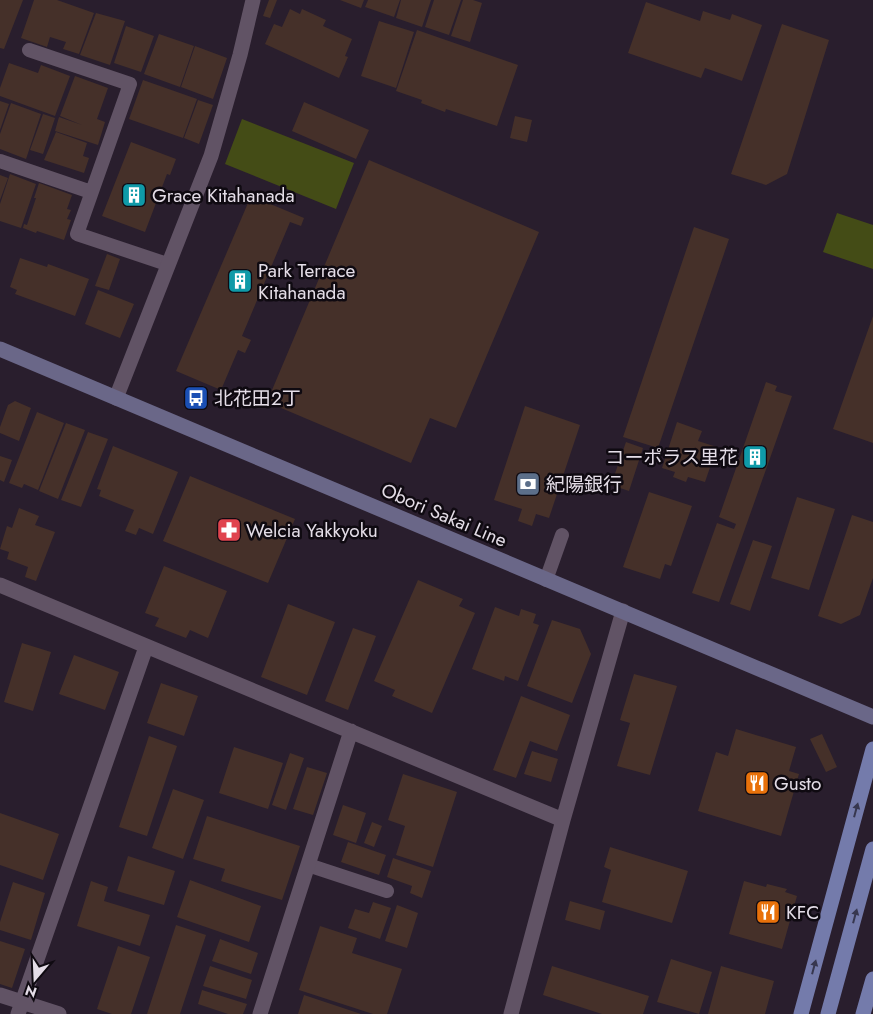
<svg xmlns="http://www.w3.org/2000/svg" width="873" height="1014" viewBox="0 0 873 1014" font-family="Jost,'Noto Sans JP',sans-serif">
<rect width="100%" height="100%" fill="#291e2d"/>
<!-- green -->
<path fill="#444c16" d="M242 119 354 163 336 209 225 164Z
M837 213 873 225V269L823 252Z"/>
<!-- building -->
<path fill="#453029" d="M0 0H23L4 49 0 48Z
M34 0H57L94 13 79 54 63 49 66 42 50 37 47 47 21 38Z
M269 0H277L270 18 263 16Z
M340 0H364L361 8Z
M368 0H400L394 17 365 7Z
M401 0H431L422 27 396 18Z
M434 0H461L449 35 425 27Z
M463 0H473L482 3 470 42 451 36Z
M646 2 700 21 703 11 730 20 732 14 762 25 742 81 705 68 701 78 628 53Z
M290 9 300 14 302 9 326 20 323 26 352 39 345 56 348 57 339 78 265 44 274 24 282 27Z
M96 13 125 21 110 65 80 55Z
M379 21 414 32 396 88 361 76Z
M782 24 829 40 787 174 766 185 731 174Z
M126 26 154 36 141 72 114 63Z
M417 30 518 65 497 126 446 109 445 112 421 103 422 100 396 91Z
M159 34 194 46 180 87 144 74Z
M195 46 227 58 213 99 181 87Z
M9 63 38 73 41 65 70 76 55 116 0 96V88Z
M75 76 108 88 97 119 105 122 98 145 55 131 59 117 82 125 60 116Z
M143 80 197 99 183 138 129 119Z
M198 100 213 105 199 144 184 138Z
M0 101 9 104 0 130Z
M304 102 369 130 356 159 292 131Z
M11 103 41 114 26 159 0 149V134Z
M43 114 55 118 43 154 30 150Z
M515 116 532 120 527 142 510 138Z
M56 132 87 143 83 156 89 158 84 173 44 160Z
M131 142 176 159 170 175 167 174 145 232 102 216Z
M369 160 539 232 456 428 430 418 411 463 267 402Z
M10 174 36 184 21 228 0 221V204Z
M0 175 8 178 0 200Z
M39 183 72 195 67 209 71 210 67 219 71 220 64 240 37 231 36 233 23 228 24 224 27 225 36 198H34Z
M251 196 304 218 301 226 290 222 242 336 251 340 245 353 238 350 221 390 176 371Z
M694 227 729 239 658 448 623 437Z
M107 254 120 259 109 290 95 286Z
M20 258 47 267 48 264 89 279 75 316 15 294 17 290 10 287Z
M98 290 134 304 120 338 85 324Z
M873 316V443L833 429Z
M766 382 777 386 775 391 792 396 719 602 692 593 717 523 734 529 736 524 719 517Z
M15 401 31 408 19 441 0 433V427L8 405Z
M525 406 580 425 549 518 536 514 532 526 518 521 522 509 494 500Z
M37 412 64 423 38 490 24 484 22 488 9 483Z
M677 422 702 431 698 441 717 447 705 482 688 477 686 482 673 477 675 472 662 468Z
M66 423 85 430 58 499 39 491Z
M88 432 108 439 81 507 61 500Z
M626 442 643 448 629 491 611 485Z
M113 446 178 472 153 534 139 528 136 535 125 531 134 510 99 496 101 490 97 489Z
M0 456 12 460 4 482 0 480Z
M190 476 295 519 268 583 163 541Z
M649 492 692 506 671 566 665 564 660 579 623 567Z
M797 497 835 509 809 590 771 578Z
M19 508 39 516 35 525 55 532 36 581 25 577 28 567 7 559 9 552 0 549 7 526 12 528Z
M852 515 873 522V578L860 615 841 624 818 616Z
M753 540 772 546 750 611 730 604Z
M164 566 227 591 208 638 190 630 186 638 155 626 159 618 145 613Z
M418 580 463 599 459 606 475 613 432 713 392 696 395 690 374 681Z
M288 604 335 622 307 695 261 677Z
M495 607 519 616 521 609 536 614 533 623 539 625 518 681 505 676 504 681 472 669Z
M552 620 580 629 591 654 572 703 527 686Z
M353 628 376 636 348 710 325 701Z
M22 643 51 652 33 711 4 702Z
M74 655 119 672 105 710 59 694Z
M634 674 677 686 650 775 617 766 630 723 620 720Z
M161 683 198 696 184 736 147 723Z
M521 696 570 715 557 751 530 741 516 778 493 770Z
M736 729 796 747 789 771 799 774 781 836 698 811 716 752 728 756Z
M822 734 837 767 826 772 810 739Z
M149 736 177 746 147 836 119 827Z
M234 747 283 763 268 809 219 793Z
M532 751 558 759 551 782 524 774Z
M290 753 304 758 286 810 272 805Z
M307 767 327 773 313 815 293 809Z
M403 774 457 792 433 867 396 855 405 826 388 820Z
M173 789 204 800 183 859 152 848Z
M343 805 366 813 356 843 333 835Z
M0 813 59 834 43 880 0 865Z
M207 816 300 846 282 900 221 881 225 869 193 859Z
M372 822 382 826 374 847 364 843Z
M348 842 386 855 379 875 341 862Z
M610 847 688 871 672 923 602 902 611 870 604 867Z
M128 856 175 871 164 905 117 891Z
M393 858 431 871 422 898 410 893 412 886 387 877Z
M190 880 261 906 249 942 177 917Z
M91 881 108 887 104 901 150 915 140 946 77 926Z
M744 881 766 887 767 884 787 889 785 892 797 896 782 949 729 934Z
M13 882 45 893 31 940 0 930V922Z
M570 901 605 911 600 930 565 920Z
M373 902 391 908 380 939 348 928 355 909 369 913Z
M397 905 418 913 407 948 385 941Z
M176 925 206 935 180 1014H147Z
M320 926 357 938 352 953 402 969 387 1014H373L299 990Z
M220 939 258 953 251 974 212 961Z
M0 941 25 949 12 988 0 984Z
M118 946 150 957 131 1014H112L97 1009Z
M671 959 712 972 699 1014 657 1002Z
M210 966 252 980 246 999 203 986Z
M552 966 649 996 643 1014H602L543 995Z
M721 966 774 981 765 1014H708Z
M202 990 247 1004 243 1014H228L198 1004Z
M304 995 361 1014H298Z"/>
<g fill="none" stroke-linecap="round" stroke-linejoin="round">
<!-- service -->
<path stroke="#615365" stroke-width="14" d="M29 50 130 84 77 234 167 264
M0 161 91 192
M546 580 562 535
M308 865 387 891"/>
<!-- minor -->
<path stroke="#615365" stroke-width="15" d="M116 398 211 156 240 55 253 0
M0 585 563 820
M0 995 59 1014
M18 1014 146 647
M260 1014 351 731
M511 1014 563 820 623 611"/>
<!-- secondary -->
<path stroke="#6a6788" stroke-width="15" d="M0 349 873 717"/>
<!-- primary -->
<path stroke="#747bab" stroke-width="15" d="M801 1014 873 749
M828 1014 873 849
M863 1014 873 979"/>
</g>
<!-- one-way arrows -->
<defs><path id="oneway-solid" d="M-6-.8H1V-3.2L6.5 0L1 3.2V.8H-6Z" transform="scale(1.25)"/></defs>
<g fill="#37374f">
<use href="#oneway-solid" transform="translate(856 810) rotate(-75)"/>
<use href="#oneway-solid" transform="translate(855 916) rotate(-75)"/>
<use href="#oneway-solid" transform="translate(814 967) rotate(-75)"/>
</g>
<!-- icons -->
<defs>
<symbol id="building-square" viewBox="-11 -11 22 22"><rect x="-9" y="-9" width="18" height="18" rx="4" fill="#0f9aa8" stroke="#0f0a11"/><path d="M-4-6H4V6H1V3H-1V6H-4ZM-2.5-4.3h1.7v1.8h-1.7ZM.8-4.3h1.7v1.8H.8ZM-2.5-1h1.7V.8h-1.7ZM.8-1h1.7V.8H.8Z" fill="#fff"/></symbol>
<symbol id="bus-square" viewBox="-11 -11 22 22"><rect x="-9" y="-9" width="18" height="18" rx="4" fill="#1a4fb4" stroke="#0f0a11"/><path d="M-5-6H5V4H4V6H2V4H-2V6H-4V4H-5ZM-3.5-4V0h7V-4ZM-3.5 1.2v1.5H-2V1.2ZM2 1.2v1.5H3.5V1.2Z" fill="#fff"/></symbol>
<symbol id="bank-square" viewBox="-11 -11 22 22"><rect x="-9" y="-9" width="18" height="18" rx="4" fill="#5c6f8a" stroke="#0f0a11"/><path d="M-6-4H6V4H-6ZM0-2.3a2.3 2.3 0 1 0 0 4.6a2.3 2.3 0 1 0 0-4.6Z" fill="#fff"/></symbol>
<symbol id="pharmacy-square" viewBox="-11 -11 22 22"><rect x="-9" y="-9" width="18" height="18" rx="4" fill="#e0444e" stroke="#0f0a11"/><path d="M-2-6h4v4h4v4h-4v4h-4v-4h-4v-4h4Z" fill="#fff"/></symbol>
<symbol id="restaurant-square" viewBox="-11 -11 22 22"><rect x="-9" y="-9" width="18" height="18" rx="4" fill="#e8710a" stroke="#0f0a11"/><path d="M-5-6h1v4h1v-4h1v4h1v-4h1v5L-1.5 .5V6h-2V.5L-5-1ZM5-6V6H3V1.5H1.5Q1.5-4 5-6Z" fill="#fff"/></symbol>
</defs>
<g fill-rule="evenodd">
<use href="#building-square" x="120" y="181" width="28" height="28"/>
<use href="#building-square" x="226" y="267" width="28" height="28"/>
<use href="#bus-square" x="182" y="384" width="28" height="28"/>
<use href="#building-square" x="741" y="443" width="28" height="28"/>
<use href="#bank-square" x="514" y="470" width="28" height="28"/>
<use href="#pharmacy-square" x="215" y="516" width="28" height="28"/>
<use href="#restaurant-square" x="743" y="769" width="28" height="28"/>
<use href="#restaurant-square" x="754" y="898" width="28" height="28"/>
</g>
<g text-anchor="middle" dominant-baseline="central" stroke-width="5" stroke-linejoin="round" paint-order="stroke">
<!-- poi labels -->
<g font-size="19" fill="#e4dde7" stroke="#0f0a11" text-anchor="start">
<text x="152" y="195">Grace Kitahanada</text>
<text x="258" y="270">Park Terrace<tspan x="258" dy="22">Kitahanada</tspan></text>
<text x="214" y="398">北花田2丁</text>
<text x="738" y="457" text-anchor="end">コーポラス里花</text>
<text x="546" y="484">紀陽銀行</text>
<text x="246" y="530">Welcia Yakkyoku</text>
<text x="774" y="783">Gusto</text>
<text x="786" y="912">KFC</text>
</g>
<!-- street labels -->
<g font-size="19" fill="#e4dde7" stroke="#0f0a11">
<text transform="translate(444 515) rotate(23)">Obori Sakai Line</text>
</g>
</g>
<!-- north arrow -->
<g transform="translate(35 979) rotate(199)" stroke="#0f0a11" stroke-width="4" paint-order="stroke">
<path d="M0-4L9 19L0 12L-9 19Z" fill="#e4dde7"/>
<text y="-8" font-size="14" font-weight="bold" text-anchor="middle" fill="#e4dde7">N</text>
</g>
</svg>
